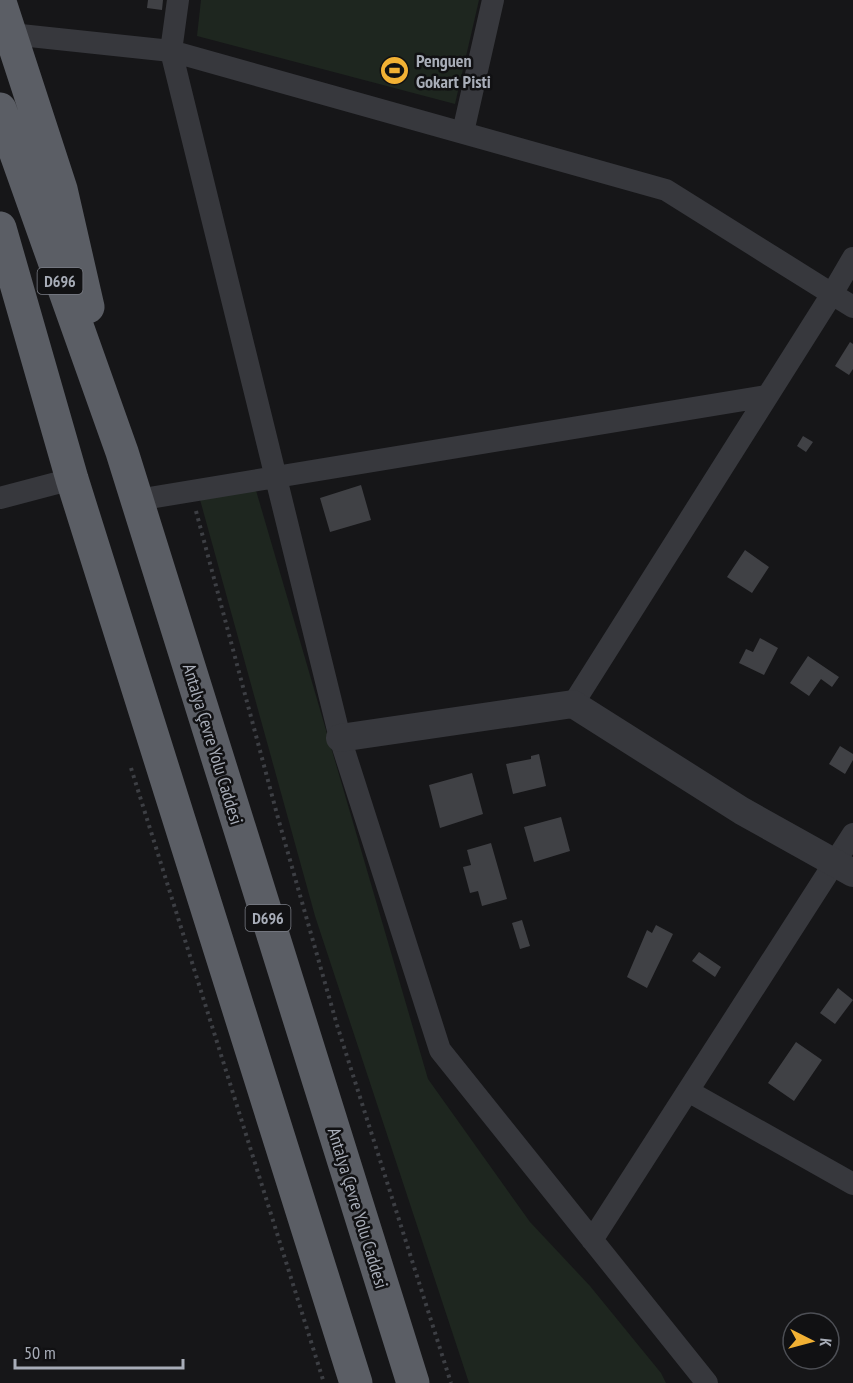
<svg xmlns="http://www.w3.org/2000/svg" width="853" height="1383" viewBox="0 0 853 1383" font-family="'PT Sans Narrow',sans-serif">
<rect width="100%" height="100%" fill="#161618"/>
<!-- green -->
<path fill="#1e261f" d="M201 0H479L455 104 197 36Z
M255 487 428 1079 530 1222 590 1286 661 1373 666 1383H469L315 916 199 496Z"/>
<!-- building -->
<path fill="#404145" d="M148 0H163L162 10 147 8Z
M850 342 853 344V369L849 375 835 366Z
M803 436 813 442 806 452 797 446Z
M361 485 371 520 330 532 320 498Z
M745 550 769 567 752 593 727 577Z
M760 638 778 648 764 675 739 663 746 649 753 652Z
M808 656 839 677 832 687 821 679 809 696 790 683Z
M840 746 853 754V760L845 774 829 764Z
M539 754 546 786 513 794 506 764 531 759V756Z
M472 773 483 814 440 828 429 785Z
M561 817 570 851 534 862 524 827Z
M491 843 507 899 482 906 478 891 470 893 463 867 471 865 467 850Z
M522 920 530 946 520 949 512 923Z
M656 925 673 934 647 988 627 977 647 930 652 933Z
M699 952 721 967 715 977 692 961Z
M838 988 853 1000 835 1024 820 1013Z
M796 1042 822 1060 794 1101 768 1083Z"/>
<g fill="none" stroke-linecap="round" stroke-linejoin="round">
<!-- path -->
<path stroke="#3d3f44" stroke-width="4" stroke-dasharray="3 4.5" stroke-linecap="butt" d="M196 511 278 818 337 1025 451 1383
M131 768 324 1383"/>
<!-- minor -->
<path stroke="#37383d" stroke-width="22" d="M178 0 171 51 340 738 440 1050 707 1383
M11 34 171 51 666 190 832 294 573 704
M463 132 493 0
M853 258 832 294 853 307
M0 498 72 479
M137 500 767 396
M688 1091 853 1184
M592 1240 853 834"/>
<!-- tertiary -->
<path stroke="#37383d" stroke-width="28" d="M340 738 573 704 742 811 853 873"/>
<!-- trunk -->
<path stroke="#5b5e65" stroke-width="33" d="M0 2 61 189 88 307
M0 109 122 452 413 1383
M0 228 72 479 356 1383"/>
</g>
<!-- icons -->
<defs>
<symbol id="stadium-disc" viewBox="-11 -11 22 22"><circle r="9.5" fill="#f2b134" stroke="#111113"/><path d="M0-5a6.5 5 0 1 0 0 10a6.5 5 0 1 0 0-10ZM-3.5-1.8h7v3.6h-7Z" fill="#111"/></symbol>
</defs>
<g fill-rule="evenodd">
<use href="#stadium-disc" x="378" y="54" width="33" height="33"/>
</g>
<g text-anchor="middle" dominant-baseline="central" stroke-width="5" stroke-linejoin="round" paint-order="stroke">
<!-- shield labels -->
<g fill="#111113" stroke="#7b7e86" stroke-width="1.5">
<rect x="37.5" y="268" width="45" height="26" rx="4.5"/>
<rect x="245.5" y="905" width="45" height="26" rx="4.5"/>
</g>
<g font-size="16" font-weight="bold" fill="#a8adb8">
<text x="60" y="281">D696</text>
<text x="268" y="918">D696</text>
</g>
<!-- poi labels -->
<g font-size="18" font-weight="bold" fill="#a8adb8" stroke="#111113" text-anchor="start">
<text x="416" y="60">Penguen<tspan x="416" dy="21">Gokart Pisti</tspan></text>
</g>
<!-- street labels -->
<g font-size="18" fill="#a8adb8" stroke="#111113">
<text transform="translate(213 744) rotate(73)">Antalya Çevre Yolu Caddesi</text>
<text transform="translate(358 1208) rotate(73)">Antalya Çevre Yolu Caddesi</text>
</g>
</g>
<!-- north arrow -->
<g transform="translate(811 1341) rotate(96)"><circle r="28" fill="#111113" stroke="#4d4f55" stroke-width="1.5"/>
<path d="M0-4.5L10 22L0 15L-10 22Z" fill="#f2b134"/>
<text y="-9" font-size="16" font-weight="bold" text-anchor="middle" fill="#a8adb8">K</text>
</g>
<!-- scale -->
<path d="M15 1359v9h168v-9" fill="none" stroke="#a8adb8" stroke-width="3"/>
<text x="24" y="1359" font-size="18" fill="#a8adb8" stroke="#111113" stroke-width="4.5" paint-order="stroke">50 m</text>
</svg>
